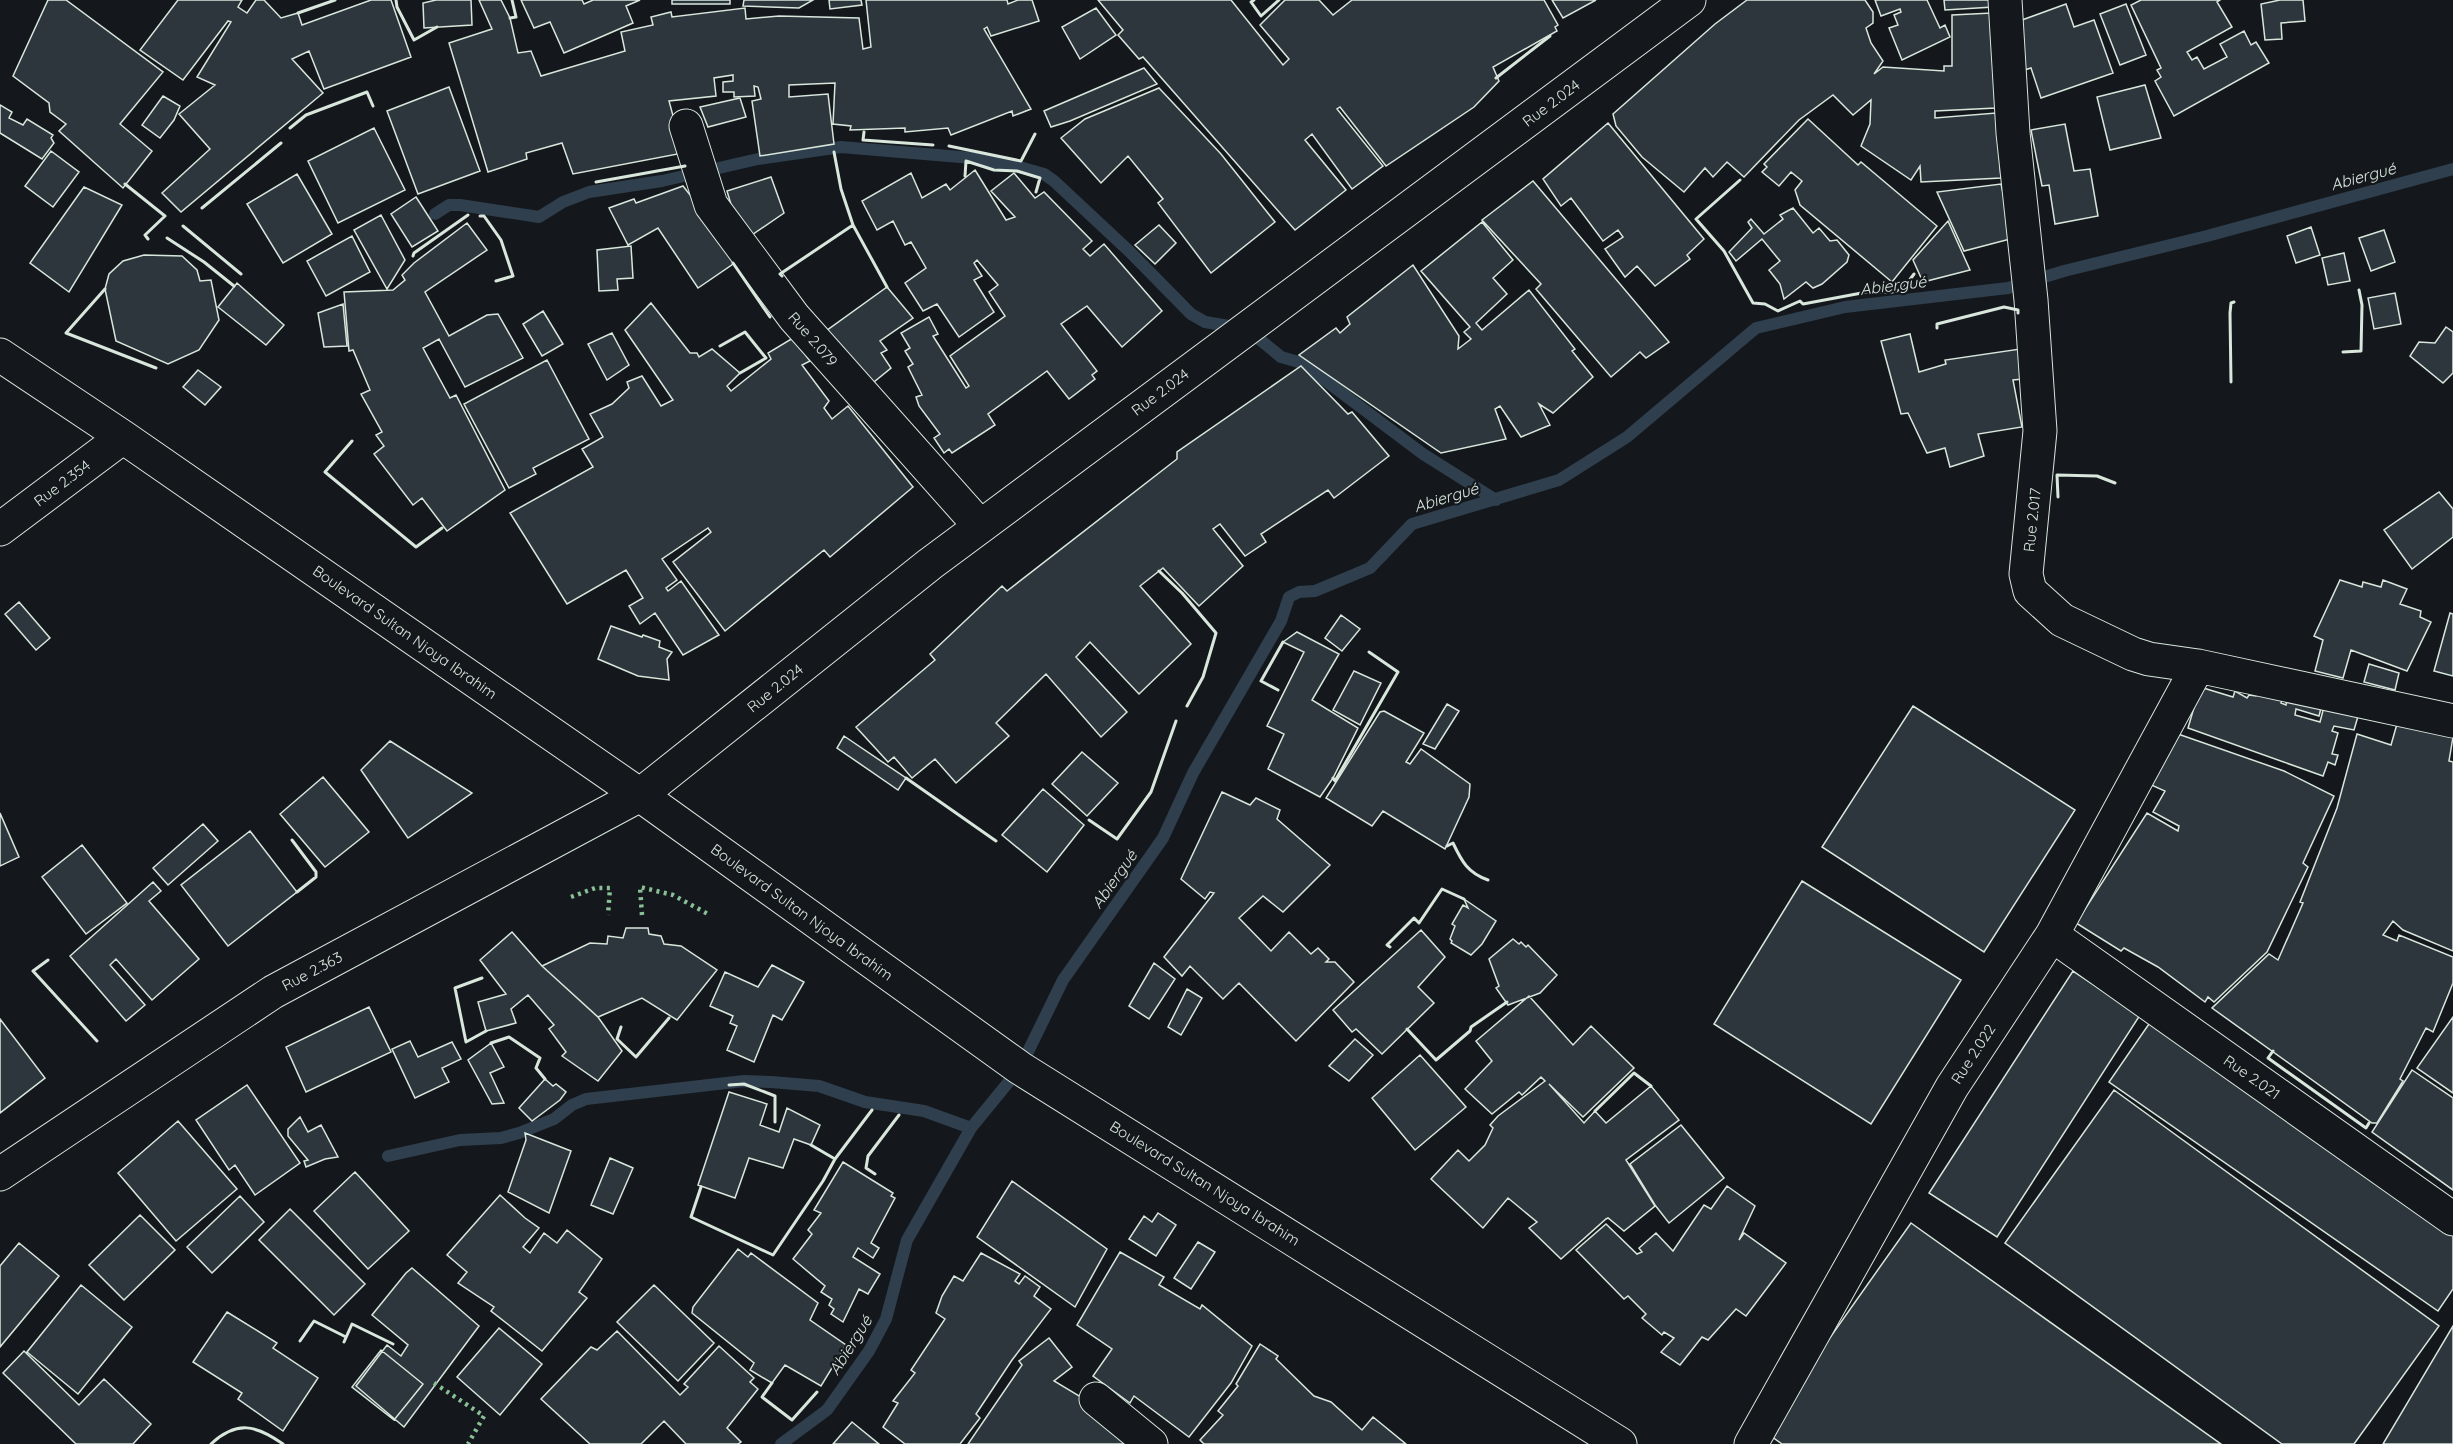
<svg xmlns="http://www.w3.org/2000/svg" width="2453" height="1444" viewBox="0 0 2453 1444" font-family="Quicksand,sans-serif">
<rect width="100%" height="100%" fill="#14181c"/>
<g fill="none" stroke-linecap="round" stroke-linejoin="round">
<!-- stream -->
<path stroke="#2f3f4d" stroke-width="12" d="M435 214 449 205H460L539 217 563 202 589 192 662 181 758 159 841 147 972 158 1016 166 1044 174 1054 181 1130 252 1191 314 1205 322 1247 329 1281 357 1302 363 1423 454 1496 500
M388 1156 460 1140 501 1138 519 1133 554 1119 572 1105 586 1099 744 1081 771 1082 819 1086 865 1102 924 1111 971 1128
M781 1444 827 1410 869 1351 886 1319 907 1240 971 1128 1020 1068 1063 980 1163 838 1193 773 1281 621 1289 597 1299 592 1315 591 1370 568 1412 524 1559 480 1627 437 1756 328 1845 307 2008 288 2064 271 2207 236 2453 169"/>
</g>
<!-- building -->
<path fill="#2c363c" stroke="#d8e6dc" stroke-width="1.5" d="M48 0H66L163 72 120 124 152 151 123 188 59 131 66 124 50 112 49 103 13 76Z
M178 0H242L238 7 247 13 256 0H264L281 18 298 13 302 25 371 0H391L411 57 324 89 309 51 292 59 323 93 181 212 162 193 210 149 179 114 215 85 197 77 231 22 228 21 183 80 140 50Z
M436 0H471L472 25 424 28 423 3Z
M479 0H501L510 18 518 53 531 51 541 76 625 51 621 32 653 25 651 17 671 12 672 17 745 8 746 19 779 16 859 18 863 49 871 47 866 0H1007L1008 4 1018 0H1032L1039 21 991 36 987 27 984 29 1031 109 1013 116 1012 111 951 135 948 128 905 132V128L850 130 851 126 833 124 835 83 789 85V97L828 94 834 144 760 156 752 101 761 99 758 87 754 86 755 96 734 97V92H723V82L733 81V75L714 78 716 96 669 101 683 153 573 174 562 143 526 153 527 159 488 172 449 43 492 29Z
M521 0H582L584 4 593 0H640L626 6 633 23 564 53 550 22 534 28Z
M672 0H730V4H672Z
M744 0H813L799 8 743 6Z
M829 0H861L862 5 830 9Z
M1098 0H1231L1283 65 1289 59 1260 25 1285 0H1319L1333 15 1352 0H1544L1558 25 1555 27 1557 31 1493 67 1499 81 1474 107 1386 166 1340 107 1337 109 1383 166 1352 189 1312 134 1305 140 1346 190 1295 230 1143 57 1139 59 1118 35 1123 30Z
M1552 0H1596L1563 18Z
M1747 0H1865L1873 12V23L1866 28 1871 43 1883 61 1874 74 1883 67 1944 71V66H1952V15L1992 13 1996 108 1935 111V118L1996 113 2001 178 1921 182 1920 166 1911 180 1861 146 1870 124 1871 100 1853 115 1833 95 1799 120 1744 177 1727 162 1713 177 1705 168 1684 192 1642 157 1616 126 1613 114 1715 24Z
M1875 0H1927L1940 28 1945 25 1950 37 1902 60 1889 28 1898 25 1894 15 1901 12 1900 9 1881 16Z
M1944 0H1991L1993 7 1945 10Z
M2141 0H2220L2217 2 2232 27 2187 52 2192 60 2197 57 2204 69 2227 57 2220 44 2244 31 2251 45 2256 42 2269 63 2174 116 2155 81 2161 77 2157 70 2161 68 2131 5Z
M2280 0H2303L2305 21 2281 23 2282 39 2265 40 2261 4Z
M2066 4 2074 27 2094 20 2113 73 2041 98 2031 68 2021 71 2011 24Z
M2126 4 2146 55 2120 65 2100 14Z
M1096 8 1116 35 1080 59 1062 27Z
M1144 68 1157 84 1070 121 1051 127 1044 111Z
M2145 85 2161 138 2110 150 2097 97Z
M449 87 480 171 418 194 387 111Z
M1159 88 1221 154 1275 222 1211 273 1158 203 1163 199 1128 156 1101 183 1061 138 1085 119Z
M163 96 180 106 174 120 160 138 142 125Z
M740 98 746 117 708 127 700 107Z
M0 105 12 112 9 118 23 125 27 119 53 135 51 138 54 143 42 159 0 133Z
M1808 119 1858 165 1861 162 1937 226 1892 282 1800 205 1795 190 1802 181 1791 172 1779 186 1762 172 1767 167 1764 164Z
M1608 123 1704 239 1687 255 1690 259 1655 286 1637 266 1625 277 1605 249 1623 237 1618 230 1603 241 1571 198 1561 206 1543 179Z
M2065 124 2074 171 2090 169 2098 216 2055 224 2049 185 2042 186 2031 130Z
M374 128 405 190 338 223 308 161Z
M51 151 79 172 53 207 25 186Z
M975 170 1006 220 1015 217 991 191 1014 173 1035 198 1044 192 1092 241 1083 249 1090 256 1104 244 1162 311 1122 347 1087 306 1061 324 1097 371 1092 375 1095 379 1069 399 1047 371 988 414 995 425 952 453 949 449 944 453 934 438 940 434 919 406 916 397 922 395 908 367 913 364 905 351 910 348 901 333 929 317 938 334 933 336 966 388 969 386 950 356 1005 316 989 292 998 285 977 260 974 263 982 276 974 280 994 312 959 337 937 304 923 311 905 283 926 268 911 242 905 245 893 221 877 230 862 201 911 173 922 198 946 184 950 190Z
M297 174 332 234 283 263 247 204Z
M771 177 784 213 746 239 735 218 727 191Z
M1533 181 1669 342 1646 358 1640 352 1611 377 1536 289 1541 284 1482 220Z
M2001 184 2014 238 1964 251 1937 192Z
M683 186 717 229 736 262 698 288 658 228 628 245 609 208 634 199 636 203Z
M84 187 122 205 69 292 30 263Z
M416 197 438 231 412 247 391 214Z
M1793 208 1813 233 1819 228 1830 241 1837 240 1849 255 1847 262 1822 284 1813 288 1806 282 1784 299 1780 284 1769 270 1780 261 1762 239 1736 261 1729 252 1752 228 1748 222 1751 219 1764 234 1783 219 1780 215Z
M381 215 405 260 387 289 354 230Z
M1948 221 1970 270 1923 282 1913 260Z
M1482 222 1513 260 1493 278 1507 294 1476 323 1482 330 1529 290 1575 349 1572 351 1593 377 1553 413 1539 404 1550 425 1521 437 1500 406 1495 409 1506 439 1441 453 1299 355 1336 328 1340 333 1350 324 1347 317 1413 265 1459 336 1458 349 1471 339 1464 332 1470 327 1421 271Z
M467 223 487 250 425 292 449 336 487 315 498 314 523 358 465 387 439 339 423 348 450 398 456 395 505 490 447 531 422 498 413 505 374 454 384 446 376 435 382 432 361 394 370 390 353 350 349 351 344 292 393 290 405 280 402 275 414 263Z
M1159 225 1176 243 1155 264 1135 245Z
M2311 227 2320 255 2296 263 2287 236Z
M2384 230 2395 262 2371 271 2359 238Z
M352 236 370 272 326 296 307 261Z
M631 246 633 278 617 279 618 290 599 291 597 250Z
M2344 253 2350 281 2328 285 2322 258Z
M144 255 182 256 197 270 200 281 211 280 219 320 199 350 168 364 116 341 105 289 109 274 123 261Z
M237 283 284 325 266 345 218 307Z
M887 287 913 318 880 341 887 350 881 353 891 368 869 386 826 331Z
M2395 293 2401 324 2374 329 2368 298Z
M651 303 690 353H697L699 357 712 349 740 373 727 386 731 391 771 359 768 353 793 338 810 361 802 365 829 401 824 408 832 419 848 406 913 487 830 557 824 550 725 631 673 562 711 532 708 528 662 559 677 580 666 588 668 591 681 581 719 635 683 655 655 613 640 624 629 606 643 598 626 570 567 604 510 513 593 467 582 449 603 437 590 414 612 404 629 388 627 382 642 376 661 406 673 400 625 330Z
M343 304 347 346 324 347 318 313Z
M543 311 563 344 542 356 523 324Z
M2446 327 2453 332V373L2443 383 2410 356 2419 342 2435 343Z
M612 333 629 365 607 380 588 344Z
M1910 334 1919 372 1946 364 1945 360 2020 349 2023 379 2013 380 2022 427 1978 434 1984 456 1950 467 1945 448 1927 453 1908 413 1901 414 1881 341Z
M547 360 589 439 533 468 536 474 509 488 464 404Z
M1301 366 1348 414 1352 412 1389 456 1334 498 1328 490 1261 534 1266 542 1245 556 1220 524 1213 529 1243 566 1199 606 1163 568 1140 586 1191 644 1139 694 1090 642 1076 657 1127 712 1101 737 1046 674 996 723 1009 736 956 783 935 759 912 778 894 757 888 762 856 727 935 660 930 654 1002 586 1007 591 1177 459V452Z
M198 370 221 387 205 405 183 387Z
M2439 492 2453 509V537L2412 569 2384 530Z
M2340 580 2362 587 2363 582 2381 587 2383 580 2407 589 2400 604 2421 611 2420 617 2431 622 2407 671 2351 650 2343 678 2315 671 2323 640 2314 636Z
M19 602 50 638 36 650 5 614Z
M2450 613 2453 614V676L2434 671Z
M1341 615 1360 629 1342 651 1325 638Z
M611 626 642 637 643 635 660 641 659 647 672 652 667 659 669 680 638 676 598 659Z
M1297 632 1339 654 1312 700 1358 728 1333 778 1320 797 1268 769 1284 734 1267 726 1304 652 1283 642Z
M2369 664 2399 673 2395 690 2364 682Z
M1354 671 1381 683 1360 725 1333 710Z
M2259 685 2284 692 2281 703 2286 705 2288 694 2322 704 2319 716 2296 709 2295 715 2320 722 2325 703 2359 713 2354 730 2334 726 2332 731 2338 733 2332 754 2338 755 2335 765 2328 762 2323 776 2188 728 2200 687 2233 697 2235 691 2247 698 2249 695 2256 696Z
M1447 704 1459 711 1435 749 1423 744Z
M1913 706 2075 810 1984 952 1822 847Z
M1384 711 1424 733 1406 762 1410 764 1421 749 1470 784 1469 797 1445 849 1383 811 1372 826 1326 798 1380 712Z
M2397 724 2453 737 2449 761 2453 762V951L2403 930 2393 921 2383 935 2397 941 2399 935 2453 957V983L2433 1032 2426 1028 2400 1079 2403 1081 2377 1123H2372L2212 1008 2269 954 2278 960 2303 903 2300 902 2337 808 2357 734 2391 745Z
M2178 734 2284 771 2334 796 2303 863 2308 867 2267 952 2214 1002 2208 997 2205 1002 2158 967 2124 948 2121 951 2076 923 2147 813 2178 831 2179 826 2153 812 2165 791 2149 784Z
M844 736 906 778 898 790 837 748Z
M390 741 472 793 408 838 361 770Z
M1082 752 1118 783 1087 816 1052 784Z
M323 777 369 832 325 867 280 814Z
M1043 789 1084 825 1047 872 1002 835Z
M1222 792 1250 805 1256 798 1280 810 1277 819 1330 865 1283 912 1263 896 1239 918 1271 951 1289 932 1311 954 1318 948 1329 959 1326 962H1335L1354 982 1296 1041 1239 983 1223 999 1190 966 1182 976 1164 957 1214 893 1210 892 1205 899 1181 879Z
M0 813 19 857 0 866Z
M203 824 218 841 168 885 153 868Z
M250 831 297 892 228 946 181 885Z
M82 845 127 903 86 934 42 877Z
M1802 881 1961 980 1871 1124 1714 1024Z
M153 882 161 891 149 901 199 959 152 1000 116 959 110 965 145 1005 126 1021 70 956Z
M1464 899 1496 921 1482 944 1471 955 1451 943 1452 941 1450 939 1455 926 1452 924 1463 905 1468 908Z
M626 928H648L649 934 661 936 664 944 681 946 717 970 677 1020 642 998 598 1017 542 966 590 943 607 944 608 936 623 938Z
M1421 930 1445 957 1418 987 1434 1003 1382 1054 1356 1029 1352 1032 1333 1010Z
M512 932 542 966 598 1017 622 1051 598 1081 562 1056 566 1052 549 1029 554 1025 528 995 511 1009 516 1023 486 1031 478 1002 506 994 480 960Z
M1513 939 1519 944 1521 942 1526 947 1528 945 1557 975 1540 993 1508 1005 1496 988 1499 986 1489 959Z
M1154 963 1175 979 1149 1019 1129 1006Z
M772 965 804 982 782 1020 773 1015 754 1062 727 1050 737 1026 730 1023 733 1016 710 1006 725 972 758 987Z
M2073 971 2140 1015 1997 1237 1929 1193Z
M1187 989 1202 998 1181 1035 1168 1027Z
M1529 996 1573 1045 1591 1026 1634 1068 1583 1117 1549 1084 1584 1123 1595 1111 1606 1123 1651 1086 1679 1120 1626 1160 1655 1206 1624 1231 1608 1218 1606 1219 1561 1259 1529 1228 1537 1222 1508 1198 1483 1228 1431 1179 1458 1150 1469 1161 1485 1145 1493 1128 1490 1125 1498 1116 1545 1081 1541 1077 1522 1095 1519 1092 1492 1114 1465 1089 1492 1061 1476 1041Z
M369 1007 391 1052 306 1092 286 1047Z
M2453 1017V1093L2417 1068Z
M0 1019 45 1078 0 1113Z
M2151 1021 2453 1232V1289L2438 1311 2109 1082Z
M1355 1039 1373 1055 1349 1081 1329 1066Z
M410 1041 418 1057 452 1042 461 1059 442 1068 449 1082 415 1098 392 1049Z
M491 1043 504 1067 490 1073 504 1103 492 1104 468 1060Z
M1420 1055 1466 1107 1415 1150 1372 1098Z
M2412 1070 2453 1098V1190L2372 1132Z
M545 1079 553 1086 556 1084 566 1092 560 1100 532 1121 519 1108Z
M247 1085 300 1163 255 1195 235 1165 229 1170 196 1120Z
M2114 1090 2439 1326 2354 1444H2282L2005 1243Z
M729 1092 767 1104 760 1125 779 1132 787 1108 820 1125 811 1145 794 1139 783 1168 749 1158 735 1198 698 1185Z
M300 1117 308 1132 321 1125 338 1157 325 1159 306 1167 304 1161 308 1160 288 1136V1129Z
M178 1121 237 1189 176 1241 118 1173Z
M1681 1125 1724 1178 1669 1223 1655 1205 1630 1164Z
M525 1133 571 1151 549 1213 508 1192 526 1140Z
M610 1158 633 1168 613 1214 591 1205Z
M843 1162 893 1193 891 1196 895 1198 871 1243 879 1248 873 1258 858 1248 853 1257 880 1274 868 1294 859 1289 843 1322 831 1314 834 1309 829 1305 832 1299 821 1292 825 1286 793 1259 812 1234 808 1230 821 1213 814 1210Z
M355 1172 409 1231 368 1269 314 1211Z
M1012 1181 1107 1249 1075 1307 977 1237Z
M1727 1186 1755 1206 1739 1240 1744 1233 1786 1263 1746 1316 1736 1309 1708 1340 1702 1337 1680 1365 1661 1352 1674 1338 1664 1332 1662 1335 1642 1318 1646 1314 1628 1296 1624 1299 1576 1250 1606 1224 1637 1254 1642 1252 1639 1248 1656 1233 1673 1251 1704 1205 1711 1209Z
M500 1195 525 1218 539 1228 523 1247 530 1253 544 1233 557 1243 567 1230 602 1259 579 1292 587 1298 542 1351 491 1311 494 1307 458 1283 467 1272 447 1255Z
M240 1196 264 1222 212 1273 187 1247Z
M290 1209 365 1284 334 1315 259 1240Z
M1158 1213 1176 1225 1156 1256 1129 1239 1144 1216 1152 1222Z
M140 1215 175 1250 124 1300 89 1265Z
M1911 1223 2221 1444H1782L1764 1431Z
M1198 1242 1215 1252 1191 1289 1174 1278Z
M19 1243 59 1276 0 1347V1266Z
M738 1249 748 1257 751 1253 818 1303 810 1320 846 1345 821 1386 785 1365 772 1383 750 1370 754 1363 692 1313 693 1307Z
M1120 1252 1164 1277 1159 1285 1200 1309 1202 1305 1252 1346 1231 1383 1189 1437 1134 1396 1130 1403 1093 1376 1112 1349 1077 1325Z
M981 1253 1020 1274 1015 1281 1019 1284 1025 1276 1040 1287 1034 1296 1051 1309 1012 1360 976 1414 980 1418 960 1444H905L883 1427 898 1403 893 1401 915 1373 911 1370 945 1319 936 1313 942 1296 954 1276 963 1281Z
M412 1268 479 1326 404 1427 356 1386 387 1345 401 1356 408 1345 372 1315 406 1273Z
M81 1285 132 1327 78 1394 27 1352Z
M654 1285 714 1343 678 1381 617 1322Z
M227 1312 277 1343 273 1348 318 1378 283 1431 238 1399 242 1393 193 1362Z
M2453 1326V1444H2383Z
M499 1328 542 1364 500 1415 457 1377Z
M617 1331 680 1395 688 1387 684 1384 719 1346 754 1378 750 1382 758 1389 727 1428 741 1442 738 1444H686L664 1421 641 1444H590L541 1399 591 1347 597 1350Z
M1049 1338 1072 1367 1054 1381 1081 1397 1127 1444H968L1022 1365 1019 1361Z
M1260 1344 1278 1356 1276 1359 1314 1396 1331 1402 1362 1430 1373 1417 1406 1444H1204L1200 1440 1223 1415 1218 1411 1238 1386 1236 1384Z
M381 1350 423 1384 394 1420 352 1387Z
M24 1351 79 1405 104 1379 151 1424 133 1444H76L3 1373Z
M852 1422 879 1444H833Z"/>
<g fill="none" stroke-linecap="round" stroke-linejoin="round">
<defs>
<path id="minor" d="M2005 0 2013 133 2031 300 2040 431 2026 574 2030 591 2062 620 2133 654 2149 659 2198 666 2453 721
M686 126 711 205 794 317 980 526
M0 355 123 437 640 795 1020 1068 1620 1444
M0 529 123 437
M2052 935 2453 1219
M0 1174 273 992 640 795 930 564 1689 0
M1096 1399 1151 1444
M1751 1444 1952 1087 2052 935 2198 666"/>
</defs>
<!-- minor casing -->
<use href="#minor" stroke="#d8e6dc" stroke-width="35"/>
<!-- minor -->
<use href="#minor" stroke="#14181c" stroke-width="33"/>
<!-- hedge -->
<path stroke="#8ac095" stroke-width="4.5" stroke-dasharray="3 4.5" stroke-linecap="butt" d="M571 897 595 888H610L608 915
M642 915 640 887 673 895 708 914
M434 1383 484 1416 468 1444"/>
<!-- wall -->
<path stroke="#d8e6dc" stroke-width="3" d="M396 0 397 7 414 40 437 27
M1254 0 1251 2 1261 16 1279 0
M298 13 335 0
M510 18 516 17 512 0
M1496 78 1550 36
M290 128 306 115 367 92 373 106
M864 132 863 140 933 145
M949 146 1021 161 1035 134
M834 152 841 189 853 225 887 287
M965 176 966 161 994 170 1017 171 1040 178 1036 192
M1740 180 1696 219 1724 251 1753 303 1765 304 1778 311 1800 301 1803 304 1867 292H1892L1903 289 1914 274
M596 182 685 166
M125 184 165 216 145 235 148 239
M202 208 281 143
M480 216H484L501 240 513 276 496 281
M183 226 241 274
M167 238 204 262 234 286
M413 256 414 253 468 215
M733 263 770 317
M782 276 780 274 853 225
M105 289 66 333 156 368
M1937 328V324L2004 307 2018 310V313
M720 346 745 332 766 358 740 373
M2343 352 2361 351 2362 305 2359 290
M2231 382 2230 313 2231 303 2234 302
M352 441 325 472 416 547 442 528
M2058 497 2057 475 2097 476 2115 483
M1159 571 1182 593 1216 633 1203 677 1187 706
M1278 690 1261 681 1283 642
M906 778 996 841
M1333 778 1335 781 1398 672 1369 652
M1089 820 1117 839 1151 792 1176 721
M292 840 316 872V877L297 892
M1447 846 1453 843C1462 862 1468 873 1488 880
M1390 947 1387 945 1414 918 1419 923 1442 889 1464 899
M48 960 33 971 97 1041
M482 978 455 988 466 1042 486 1031
M621 1027 617 1039 636 1057 669 1018
M1407 1029 1436 1060 1470 1031 1471 1027 1507 1002
M491 1043 509 1037 540 1058 536 1068 545 1079
M2273 1051 2268 1058 2366 1128 2369 1123
M729 1085 744 1084 775 1096V1122
M1595 1111 1634 1073 1651 1086
M835 1159 872 1110
M875 1174 866 1168 868 1156 899 1115
M701 1187 691 1217 773 1255 823 1181 835 1159 811 1145
M300 1341 314 1321 346 1337
M344 1342 352 1324 393 1344
M772 1383 762 1397 792 1420 817 1392
M211 1444C237 1420 256 1425 283 1444"/>
</g>
<g text-anchor="middle" dominant-baseline="central" stroke-width="4.5" stroke-linejoin="round" paint-order="stroke">
<!-- street labels -->
<g font-size="15" fill="#d8e6dc" stroke="#14181c">
<text transform="translate(1551 103) rotate(-37)">Rue 2.024</text>
<text transform="translate(813 339) rotate(49)">Rue 2.079</text>
<text transform="translate(1160 392) rotate(-37)">Rue 2.024</text>
<text transform="translate(62 483) rotate(-37)">Rue 2.354</text>
<text transform="translate(2032 520) rotate(-84)">Rue 2.017</text>
<text transform="translate(405 632) rotate(35)">Boulevard Sultan Njoya Ibrahim</text>
<text transform="translate(775 688) rotate(-39)">Rue 2.024</text>
<text transform="translate(802 912) rotate(36)">Boulevard Sultan Njoya Ibrahim</text>
<text transform="translate(312 971) rotate(-28)">Rue 2.363</text>
<text transform="translate(1973 1054) rotate(-57)">Rue 2.022</text>
<text transform="translate(2252 1077) rotate(35)">Rue 2.021</text>
<text transform="translate(1205 1183) rotate(32)">Boulevard Sultan Njoya Ibrahim</text>
</g>
<!-- water labels -->
<g font-size="16" font-style="italic" fill="#d8e6dc" stroke="#14181c">
<text transform="translate(2363 176) rotate(-15)">Abiergué</text>
<text transform="translate(1893 285) rotate(-7)">Abiergué</text>
<text transform="translate(1446 497) rotate(-17)">Abiergué</text>
<text transform="translate(1114 879) rotate(-55)">Abiergué</text>
<text transform="translate(850 1345) rotate(-58)">Abiergué</text>
</g>
</g>
</svg>
